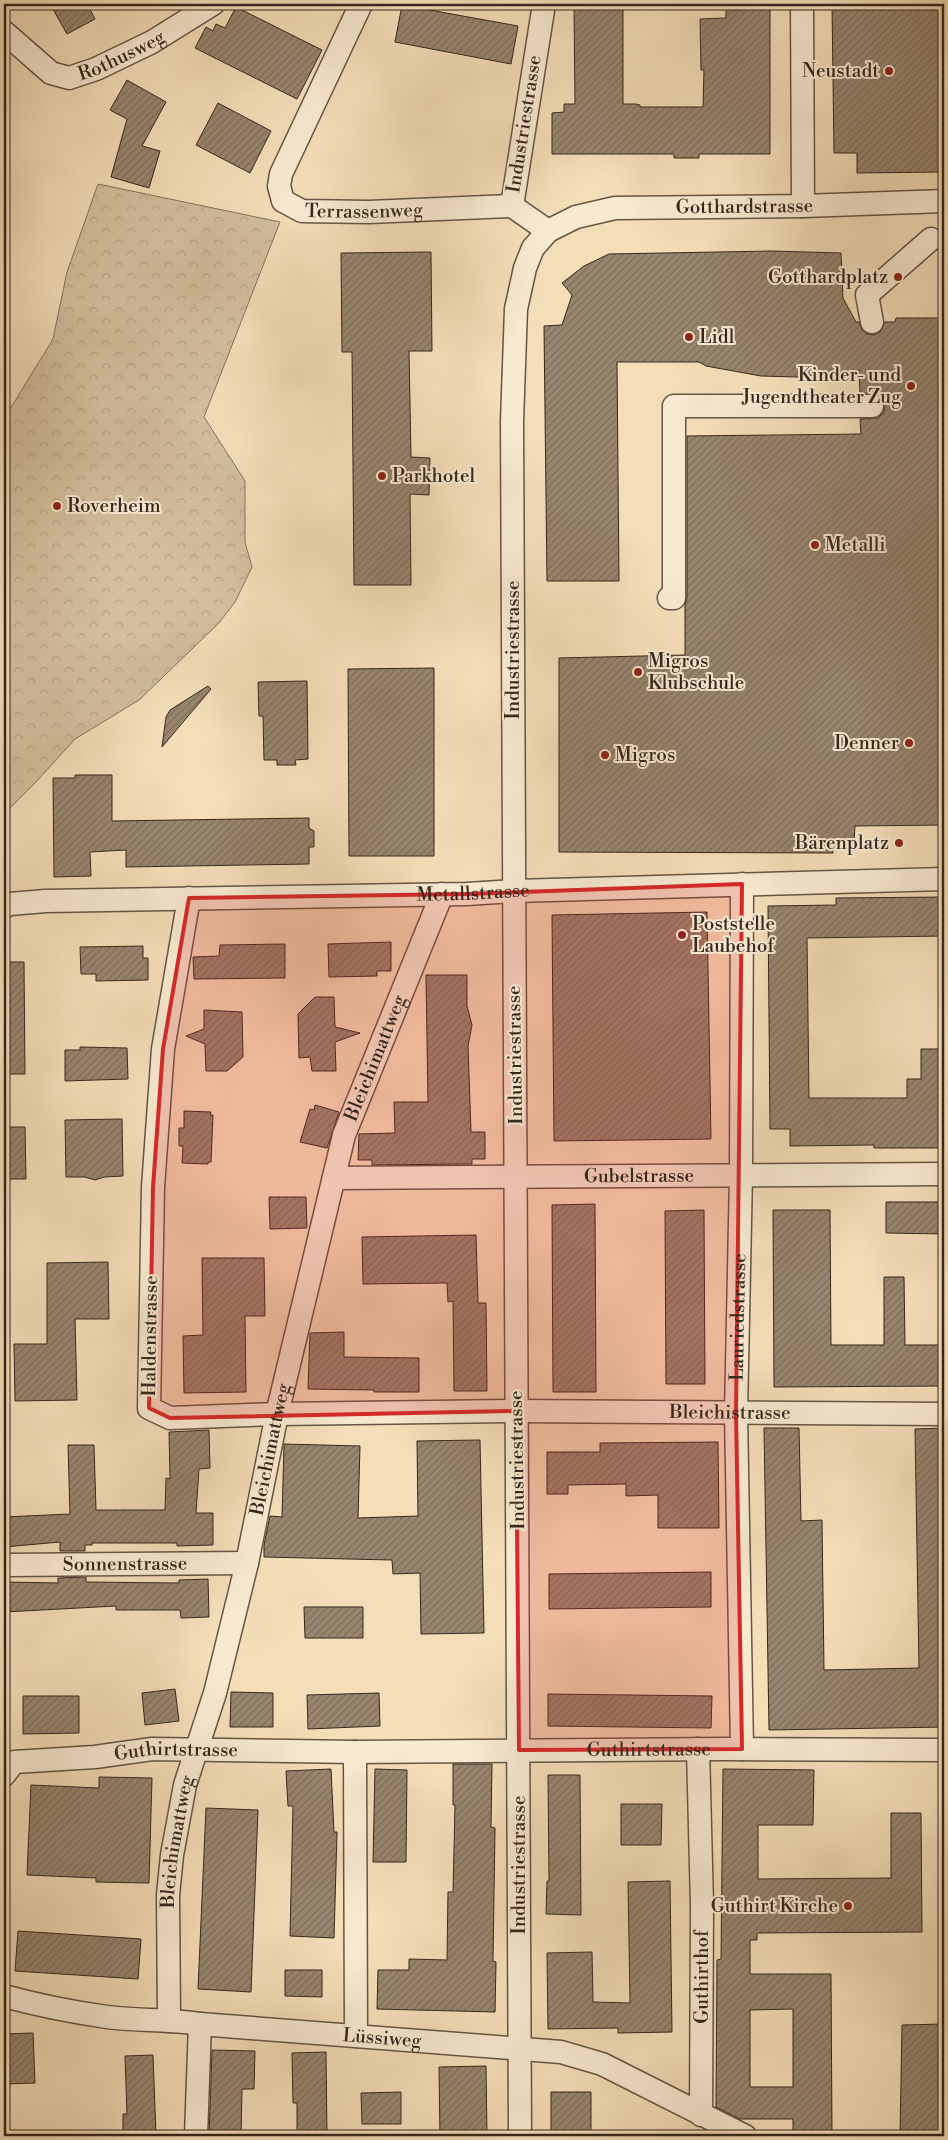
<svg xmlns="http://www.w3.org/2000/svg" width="948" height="2140" viewBox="0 0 948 2140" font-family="'Libre Bodoni',serif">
<defs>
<pattern id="forest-crowns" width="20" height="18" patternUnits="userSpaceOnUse" patternTransform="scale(1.25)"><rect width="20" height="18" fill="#d3bf9e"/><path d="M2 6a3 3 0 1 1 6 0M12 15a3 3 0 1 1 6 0" fill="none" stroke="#b6a488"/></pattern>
<pattern id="building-hatch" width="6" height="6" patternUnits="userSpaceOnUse" patternTransform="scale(1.25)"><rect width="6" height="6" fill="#98866f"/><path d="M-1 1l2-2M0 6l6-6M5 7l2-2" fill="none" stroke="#7d6e5b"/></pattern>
</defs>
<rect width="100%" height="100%" fill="#f4deb8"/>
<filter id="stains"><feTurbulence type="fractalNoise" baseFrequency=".004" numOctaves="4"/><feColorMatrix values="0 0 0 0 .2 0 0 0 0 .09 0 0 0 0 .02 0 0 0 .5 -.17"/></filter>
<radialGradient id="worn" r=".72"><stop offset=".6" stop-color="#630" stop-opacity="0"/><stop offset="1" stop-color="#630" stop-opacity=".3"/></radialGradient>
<!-- forest -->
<path fill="url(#forest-crowns)" stroke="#84735e" d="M98 184 280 222 204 417 245 481V542L252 567 235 602 219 623 139 700 75 739 36 782 4 814V419L53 339 67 272Z"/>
<!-- building -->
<path fill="url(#building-hatch)" stroke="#34271f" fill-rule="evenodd" d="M50 4H87L95 19 67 34Z
M574 4H623V104H636L640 105V107H703L704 70H701L700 19 726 18V4H770V154H699V158H674V154H552V113L564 112V104H575Z
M832 4H944V139H942L941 172 857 173V153H834Z
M402 5 518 26 511 64 395 42Z
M236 7 322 50 297 99 195 48 206 27 213 31 216 24 225 28Z
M127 80 166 102 142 146 160 151 149 188 111 177 127 119 110 110Z
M218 103 271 131 250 173 196 145Z
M772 251 841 253 843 298 856 322H859L862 330 867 334 874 335 880 332 885 322H895L896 318H939V322L944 321V825L855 826 854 843 833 844V853L559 852V658L685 655V605L687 598V436L861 434 860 419 878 418 884 412 885 406 883 399 878 394 860 393 859 370 798 377 761 376 706 366 699 362H617L619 581H547L544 326 562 325 572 295 562 283 584 266 609 254Z
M431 252 432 351H409L411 457 430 458 429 495 410 494 411 585H354L352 352H342L341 253Z
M434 668V856H349L348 669Z
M307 681 308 759 295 760 296 765H277V760H264L263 716H259L258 682Z
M208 686 211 689 162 747 166 717 170 710Z
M75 775H112V821L309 818V828L314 831V847H309V864L126 867V850L90 852 91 876 54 877 53 778H75Z
M944 897V936L807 938 809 1098H907V1079H921V1049H944V1148H874V1145L790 1146V1129H770L768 906 836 905V898Z
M707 912 711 1139 554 1141 552 915Z
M391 942V971H377V976L329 977 328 944Z
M285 944V978L194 979 193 957 219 956 220 945Z
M143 946V958H148V980L96 981V974H81L80 947Z
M4 962H24L25 1074H4Z
M426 975H467V1006L472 1025 468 1046 471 1132H485V1159H472V1164L372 1165V1160H358L359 1134 395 1133 394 1102H428Z
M315 997H334L335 1027 360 1033 335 1042 336 1071H312L310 1057 299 1058 298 1014Z
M204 1010 242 1012 243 1057 227 1071H206L205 1044 186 1036 204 1029Z
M80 1047 127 1048 128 1079 65 1081V1050H80Z
M315 1105 339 1112 327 1148 300 1142 310 1109 314 1110Z
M184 1111 211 1112 210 1115H213L211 1162H208V1164L182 1163 183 1146H179V1128H184Z
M122 1119 123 1176 104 1177 95 1180 85 1177H66L65 1120Z
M4 1127H25L26 1179H4Z
M269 1197H306L307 1228 270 1229Z
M886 1202H944V1234L886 1233Z
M595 1204 596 1392H553L552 1205Z
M704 1210 705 1384H666L665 1211Z
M773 1210H830L831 1345H884V1277H904L905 1345H944V1386L774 1387Z
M476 1235 478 1303H486L487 1391H454L453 1301 448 1302 447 1283 363 1284 362 1237Z
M202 1258H264L265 1316H245L246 1392 184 1393 183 1336 203 1335Z
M108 1262 109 1319H75L77 1400 15 1401 14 1344H47V1263Z
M344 1332V1357L419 1358V1392H374V1390L308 1389 310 1333Z
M764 1428H799L801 1521 822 1520 824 1670 919 1668 915 1429 944 1428V1727L769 1730Z
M209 1430 210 1468 199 1469 196 1513H213V1545L177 1546V1543H92V1545H85V1551H60V1542L4 1547V1517L70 1514 68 1445H94L96 1510H165L166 1478 170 1479 169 1432Z
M480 1440 484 1633 421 1634 420 1573 393 1574 392 1560 264 1557V1545L270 1516 282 1517 284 1444 360 1446 358 1518 418 1516 417 1441Z
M718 1442 719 1528H658V1495L626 1496V1484L568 1485V1494H547V1452H600V1443Z
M711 1572V1607L549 1609V1574Z
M86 1577V1582L179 1583V1580L208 1579 209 1617 181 1618 180 1610H116V1606L4 1612V1582L58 1583V1578Z
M304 1607H363V1638H305Z
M175 1689 179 1721 145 1725 142 1693Z
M231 1692 273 1693V1727H230Z
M379 1693 380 1726 308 1729 307 1695Z
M548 1694 712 1696 711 1728 548 1726Z
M23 1696H79V1733L23 1734Z
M453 1764H492L491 1827 495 1828 493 1961 496 1962 495 2012 377 2009 378 1970H409V1959L447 1960 448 1892H453L455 1805H453Z
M331 1769 334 1832H337L334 1938 290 1936 293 1806H288L286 1771Z
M375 1769 407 1770 406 1862H373Z
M723 1769 814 1770 813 1825H758V1879L891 1878V1813H921L922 1932 757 1933V1940H750V1974H831L832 2136H793V2119H740L716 2107 717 1960 721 1959ZM793 2009V2087H750V2010Z
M548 1775H580L581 1915 546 1914 547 1881H549Z
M99 1777 152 1778 149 1883 96 1882V1878L27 1875 31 1785 99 1788Z
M621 1804H662L661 1845H621Z
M206 1808 258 1810 251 1992 198 1989Z
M670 1881 672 2032 618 2033V2028L548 2029 547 1953 592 1952 593 2002 630 2003 628 1882Z
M18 1931 141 1939 138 1979 15 1971Z
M285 1970H322V1997L285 1996Z
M944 2024V2136H900L902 2025Z
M33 2033 35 2083 4 2084V2034Z
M212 2050 255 2051 254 2089H242L241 2136H209Z
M326 2052 327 2136H297V2103H293L292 2053Z
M153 2055 156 2136H123V2114H127L125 2056Z
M486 2066 487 2136H440L439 2067Z
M401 2092V2124H362L361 2093Z
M551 2092H591V2136H551Z"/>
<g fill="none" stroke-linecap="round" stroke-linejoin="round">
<defs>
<g id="minor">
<path id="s1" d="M361 4 281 174 279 186 283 201 302 211 369 212 512 206"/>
<path d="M544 4 512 206 548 231"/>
<path d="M802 4 803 206"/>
<path id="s2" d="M4 32 51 73 69 78 96 69 152 42 213 4"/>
<path d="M872 322 867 295 931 239"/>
<path d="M669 598H674V406H872"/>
<path id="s3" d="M189 898 163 1049 153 1187 149 1408 170 1418 277 1414 516 1411 944 1414"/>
<path id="s4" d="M4 907 10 904 45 901 467 894 515 891 944 879"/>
<path id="s5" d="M334 1178 944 1174"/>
<path id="s6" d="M4 1565 247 1563"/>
<path d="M698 1749 702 1905 701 2115"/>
<path id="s7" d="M742 1749 736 1413 741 1175 742 884"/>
<path d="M355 1752 356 2036"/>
<path id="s8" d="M4 1775 14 1762 95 1757 152 1749 355 1752 725 1749 944 1750"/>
<path id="s9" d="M4 1996C37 2005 72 2012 107 2017 137 2021 168 2019 200 2024L561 2052 602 2064 745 2136"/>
<path id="s10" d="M169 2019 168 1895 172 1855 185 1785 215 1693 247 1563 277 1414 344 1135 442 894"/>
<path d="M196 2136 200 2024"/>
<path id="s11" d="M520 2136 512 421 516 309 525 268 533 248 548 231 576 217 615 208 803 206 944 201"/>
</g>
</defs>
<!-- minor casing -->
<use href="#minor" stroke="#645545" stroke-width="25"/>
<!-- minor -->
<use href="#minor" stroke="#f8ead1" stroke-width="22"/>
</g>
<!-- marked area -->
<path fill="#d62828" fill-opacity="0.2" stroke="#d62828" stroke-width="4" stroke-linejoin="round" d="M742 884 736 1413 742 1749 519 1750 516 1411 170 1418 149 1408 153 1187 163 1049 189 898 467 894Z"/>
<!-- markers -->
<g fill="#8f2418" stroke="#f8ead1" stroke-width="2">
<circle cx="889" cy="71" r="5"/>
<circle cx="898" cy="277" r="5"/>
<circle cx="689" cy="337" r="5"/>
<circle cx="911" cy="386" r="5"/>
<circle cx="382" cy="476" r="5"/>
<circle cx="57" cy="506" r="5"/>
<circle cx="815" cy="545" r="5"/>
<circle cx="638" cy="672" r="5"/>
<circle cx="909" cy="743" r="5"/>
<circle cx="605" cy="755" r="5"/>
<circle cx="899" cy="843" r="5"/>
<circle cx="682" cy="935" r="5"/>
<circle cx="848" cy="1906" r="5"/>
</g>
<g text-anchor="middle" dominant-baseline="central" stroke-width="4" stroke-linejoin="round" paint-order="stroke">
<!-- street labels -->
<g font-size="19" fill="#34271f" stroke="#f8ead1">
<text stroke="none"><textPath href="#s2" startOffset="138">Rothusweg</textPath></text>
<text transform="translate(524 124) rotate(-81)">Industriestrasse</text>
<text stroke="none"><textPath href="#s11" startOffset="2114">Gotthardstrasse</textPath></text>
<text stroke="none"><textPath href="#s1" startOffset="299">Terrassenweg</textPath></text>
<text transform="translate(513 650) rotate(-90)">Industriestrasse</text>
<text stroke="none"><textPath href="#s4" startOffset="470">Metallstrasse</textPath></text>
<text transform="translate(515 1055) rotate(-91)">Industriestrasse</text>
<text stroke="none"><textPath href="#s10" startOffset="988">Bleichimattweg</textPath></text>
<text stroke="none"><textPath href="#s5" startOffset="305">Gubelstrasse</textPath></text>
<text stroke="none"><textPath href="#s7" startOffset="432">Lauriedstrasse</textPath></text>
<text transform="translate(150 1336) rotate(-89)">Haldenstrasse</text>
<text stroke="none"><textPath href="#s3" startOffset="1096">Bleichistrasse</textPath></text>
<text stroke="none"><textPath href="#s10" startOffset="582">Bleichimattweg</textPath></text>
<text transform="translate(517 1460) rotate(-91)">Industriestrasse</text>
<text stroke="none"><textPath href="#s6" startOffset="121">Sonnenstrasse</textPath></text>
<text stroke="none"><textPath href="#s8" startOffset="652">Guthirtstrasse</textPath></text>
<text stroke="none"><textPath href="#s8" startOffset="179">Guthirtstrasse</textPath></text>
<text stroke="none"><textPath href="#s10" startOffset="178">Bleichimattweg</textPath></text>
<text transform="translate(519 1865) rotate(-90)">Industriestrasse</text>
<text transform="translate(702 1977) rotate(-90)">Guthirthof</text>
<text stroke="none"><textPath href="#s9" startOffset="381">Lüssiweg</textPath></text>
</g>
<!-- poi labels -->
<g font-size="19" fill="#34271f" stroke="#f8ead1" text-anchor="start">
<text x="879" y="71" text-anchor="end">Neustadt</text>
<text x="888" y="277" text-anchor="end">Gotthardplatz</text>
<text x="699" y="337">Lidl</text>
<text x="901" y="375" text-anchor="end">Kinder- und<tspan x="901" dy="22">Jugendtheater Zug</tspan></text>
<text x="392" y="476">Parkhotel</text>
<text x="67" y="506">Roverheim</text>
<text x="825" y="545">Metalli</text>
<text x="648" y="661">Migros<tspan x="648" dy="22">Klubschule</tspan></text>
<text x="899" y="743" text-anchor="end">Denner</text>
<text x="615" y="755">Migros</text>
<text x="889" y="843" text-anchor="end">Bärenplatz</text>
<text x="692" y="924">Poststelle<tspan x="692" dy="22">Laubehof</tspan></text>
<text x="838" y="1906" text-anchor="end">Guthirt Kirche</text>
</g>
</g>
<!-- margin -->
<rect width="948" height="2140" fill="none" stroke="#f4deb8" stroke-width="20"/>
<rect x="5" y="5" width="938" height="2130" fill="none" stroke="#34271f" stroke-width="2.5"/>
<rect x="10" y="10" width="928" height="2120" fill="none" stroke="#34271f"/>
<rect width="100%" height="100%" filter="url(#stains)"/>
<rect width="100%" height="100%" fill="url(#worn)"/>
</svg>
